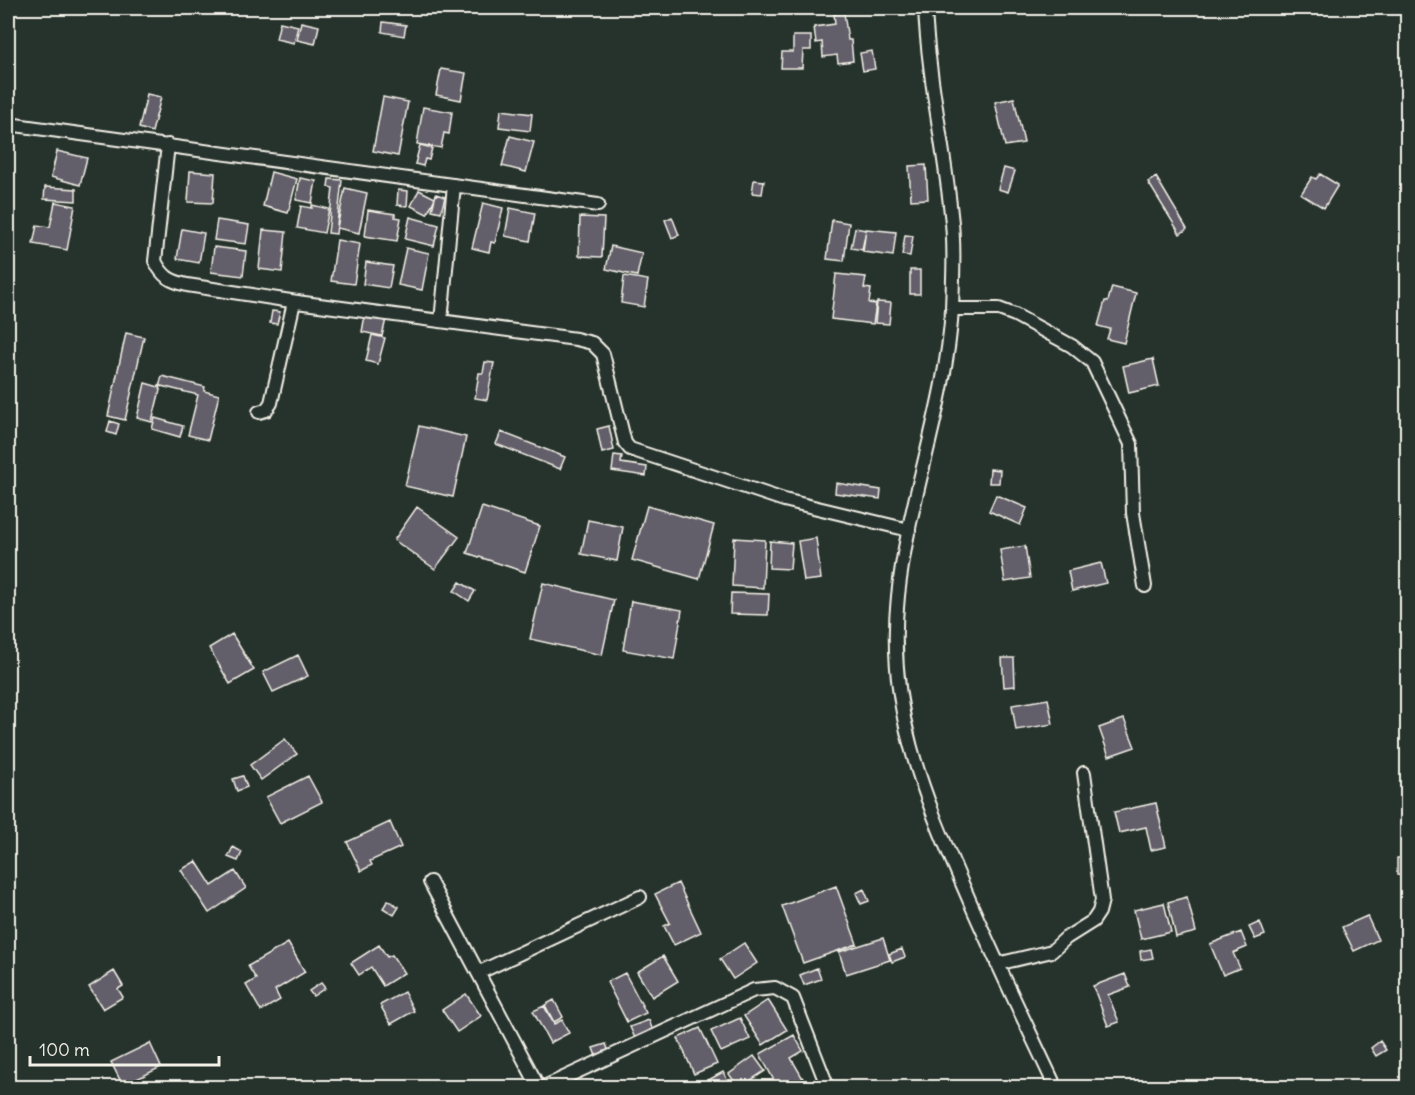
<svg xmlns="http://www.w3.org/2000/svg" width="1415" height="1095" viewBox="0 0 1415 1095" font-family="Delius,sans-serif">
<rect width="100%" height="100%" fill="#26332d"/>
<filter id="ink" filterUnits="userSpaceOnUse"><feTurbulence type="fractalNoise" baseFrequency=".0167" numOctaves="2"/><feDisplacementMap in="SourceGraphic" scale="12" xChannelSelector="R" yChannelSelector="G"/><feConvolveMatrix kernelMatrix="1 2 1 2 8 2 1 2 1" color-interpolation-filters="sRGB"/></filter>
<g filter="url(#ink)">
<!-- building -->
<path fill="#645f6a" stroke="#f4f1e8" stroke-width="1.5" d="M844 13 848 40H851L853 61 838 63 837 55 823 57 822 42 816 43 814 27 835 24 834 14Z
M280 22 298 26 294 43 276 39Z
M301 22 319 26 315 44 297 40Z
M383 22 406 25 404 36 382 32Z
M793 36H811V50H803L802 68H781L782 52H793Z
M872 51 875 69 863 71 860 53Z
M441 69 466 73 461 100 436 95Z
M147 94 161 97 152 132 139 128Z
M383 97 408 102 398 156 373 151Z
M1014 98 1024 143 1005 146 995 102Z
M423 107 452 112 449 134 444 133 441 148 417 144Z
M501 110 532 114 530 131 499 127Z
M510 136 534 142 526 172 502 166Z
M420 145 432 148 429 160 425 159 423 166 415 164Z
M57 151 87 158 80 185 51 177Z
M926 165 928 199 911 200 909 166Z
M1004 168 1015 171 1008 192 998 189Z
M190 171 215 173 213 203 188 202Z
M271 172 297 179 288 213 263 206Z
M1320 174 1338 185 1324 208 1301 194 1312 177 1316 179Z
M1156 177 1187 229 1180 234 1148 182Z
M300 178 316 181 312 203 296 200Z
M329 179 342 180 336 234 328 233 333 188 328 187Z
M754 180 764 181 762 194 752 193Z
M45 187 76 189V201L44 199Z
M345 188 367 193 359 233 337 228Z
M398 190 408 191 407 206 397 205Z
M419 190 435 198 427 214 411 206Z
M436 194 445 197 441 212 432 210Z
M55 202 75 206 67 250 33 244 37 225 50 227Z
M483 203 503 208 495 243 491 242 489 252 472 248Z
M312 205 329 209 324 233 297 228 301 206 312 208Z
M510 208 535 213 530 241 505 236Z
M368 210 395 214V217L401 218 397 241 365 236Z
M410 217 439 225 434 246 405 239Z
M580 217 604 218 602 257 579 256Z
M672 217 679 235 672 238 665 220Z
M217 220 249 225 246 244 214 240Z
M832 220 849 223 844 261 827 259Z
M855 228 866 230 862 250 851 248Z
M182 229 204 233 199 263 177 259Z
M866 229 896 232 893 256 863 252Z
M263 230 286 232 282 272 259 269Z
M905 235 913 236 910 256 902 255Z
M337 240 360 244 354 284 331 281Z
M611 246 642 253 637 276 606 269Z
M214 247 246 251 243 276 211 272Z
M406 248 429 253 422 290 398 285Z
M366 262 393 266 389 288 363 284Z
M910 270H920V294H910Z
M836 274 866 277 864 288 871 289 869 303 876 304 873 324 831 319Z
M624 276 648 280 644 307 621 303Z
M1112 287 1136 293 1124 343 1107 339 1110 329 1098 326 1105 301H1108Z
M877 302 891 303 889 324 875 323Z
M272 311 280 312 277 324 270 323Z
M365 315 386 319 382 336 362 332Z
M126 333 144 337 125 420 108 416Z
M372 335 385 338 378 364 366 361Z
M1153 359 1159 386 1129 393 1123 366Z
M485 362 494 363 487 400 475 398 479 373H483Z
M162 376 205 387 204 391 219 395 208 440 188 435 198 395 161 386 152 422 137 418 145 383 159 387Z
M155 418 183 426 180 437 152 429Z
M110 421 119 424 116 435 107 432Z
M419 426 466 437 453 497 405 486Z
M609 426 614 450 602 453 597 429Z
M501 432 565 457 560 469 496 444Z
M614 455 622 456 621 463 647 467 646 476 612 471Z
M990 469 1000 470 999 483H989Z
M836 483 881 490 880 499 835 493Z
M996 495 1027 508 1020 525 989 511Z
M647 506 714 525 699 579 632 560Z
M417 507 459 537 435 569 394 540Z
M482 507 540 526 525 572 467 553Z
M588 520 623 527 617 561 581 554Z
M734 538 765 540 763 588 732 586Z
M816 538 821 579 804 581 798 541Z
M770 541 792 543 790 569 769 568Z
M1025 546 1030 578 1005 582 1000 550Z
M1101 563 1106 583 1072 591 1068 571Z
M460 582 475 591 469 601 454 591Z
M543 583 614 600 602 655 530 639Z
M731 593 769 594 768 615 730 614Z
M631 601 682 610 674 659 623 650Z
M232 634 254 670 230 684 209 648Z
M298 655 308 676 273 692 263 672Z
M1002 658H1014L1015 686 1004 687Z
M1048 699 1053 724 1016 730 1012 705Z
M1124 719 1135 747 1109 756 1099 728Z
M285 739 297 754 261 780 250 765Z
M243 776 247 787 237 791 233 779Z
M308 776 322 802 280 823 266 797Z
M1156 803 1166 847 1151 850 1146 827 1119 833 1114 812Z
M390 822 401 847 370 861 372 865 361 871 347 842Z
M233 847 242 852 238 861 228 857Z
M1397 858H1408V876L1397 875Z
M196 861 212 886 235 871 246 888 209 913 181 870Z
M678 883 701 932 674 945 664 926 670 923 655 894Z
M836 886 857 944 803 963 782 906Z
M864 889 869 901 861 904 856 893Z
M1187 897 1196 932 1176 937 1168 902Z
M388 900 399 907 394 915 383 908Z
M1164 903 1171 932 1141 939 1134 910Z
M1367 916 1378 940 1354 951 1342 927Z
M1260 922 1265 935 1255 939 1249 927Z
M1241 932 1247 947 1233 953 1240 968 1223 975 1210 944Z
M883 938 890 960 846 974 839 952Z
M288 943 305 972 275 990 280 1000 261 1011 246 985 256 979 248 966Z
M744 943 757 963 733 979 720 959Z
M379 945 387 957 392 955 404 973 383 986 371 967 359 975 351 963Z
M902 949 905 957 892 962 889 954Z
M1151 949 1153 958 1141 960 1140 951Z
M663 956 678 981 652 997 637 972Z
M817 968 821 979 804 985 800 975Z
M114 971 123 986 118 989 123 997 103 1009 89 987Z
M625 973 646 1013 627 1022 607 982Z
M1125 974 1130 987 1108 995 1119 1022 1108 1026 1093 986Z
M321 983 325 988 313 996 309 991Z
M404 992 414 1011 391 1024 380 1005Z
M466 994 481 1016 457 1032 442 1010Z
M554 1000 563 1017 554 1022 545 1005Z
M768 1000 787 1030 763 1045 744 1016Z
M544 1006 554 1024 562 1020 569 1033 550 1043 533 1011Z
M740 1018 750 1039 721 1052 711 1031Z
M649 1020 653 1031 635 1038 630 1027Z
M700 1028 717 1064 694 1074 678 1038Z
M794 1035 803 1051 791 1058 805 1082 796 1088H778L760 1054Z
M1380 1041 1386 1050 1376 1056 1371 1048Z
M150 1043 161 1067 123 1086 111 1062Z
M606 1044 609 1052 596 1056 593 1048Z
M754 1056 765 1071 739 1088 729 1074Z
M723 1072 730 1085 725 1088H694Z"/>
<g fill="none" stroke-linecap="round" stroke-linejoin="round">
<defs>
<path id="minor" d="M925 8C928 77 944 145 951 214 955 245 953 278 952 309 946 407 908 499 898 596 886 705 922 791 964 888 993 956 1025 1022 1056 1088
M8 124 598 205
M168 145 155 261C163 277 170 281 187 285L304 303 576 339 592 343 603 354 625 443 630 449 784 500 909 530
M952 309H999L1015 315 1072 346 1092 362 1131 444 1133 513 1145 586
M441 321 454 185
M259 412 266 410 271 403 294 302
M430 882 539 1088
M997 964 1052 951 1066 938 1093 921 1099 912 1102 900 1084 773
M478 973 640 897
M542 1088 754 990 775 988 793 998 828 1088"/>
</defs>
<!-- minor casing -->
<use href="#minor" stroke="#f4f1e8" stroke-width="16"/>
<!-- minor -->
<use href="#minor" stroke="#26332d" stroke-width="12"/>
</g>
</g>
<!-- margin -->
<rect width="1415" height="1095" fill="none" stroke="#26332d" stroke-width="30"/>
<rect x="15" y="15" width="1385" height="1065" fill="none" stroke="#f4f1e8" stroke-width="2" filter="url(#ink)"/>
<!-- scale -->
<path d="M30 1056v9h189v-9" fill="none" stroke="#f4f1e8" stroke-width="3"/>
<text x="39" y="1056" font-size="18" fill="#f4f1e8" stroke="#26332d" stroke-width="4.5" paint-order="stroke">100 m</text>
</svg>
